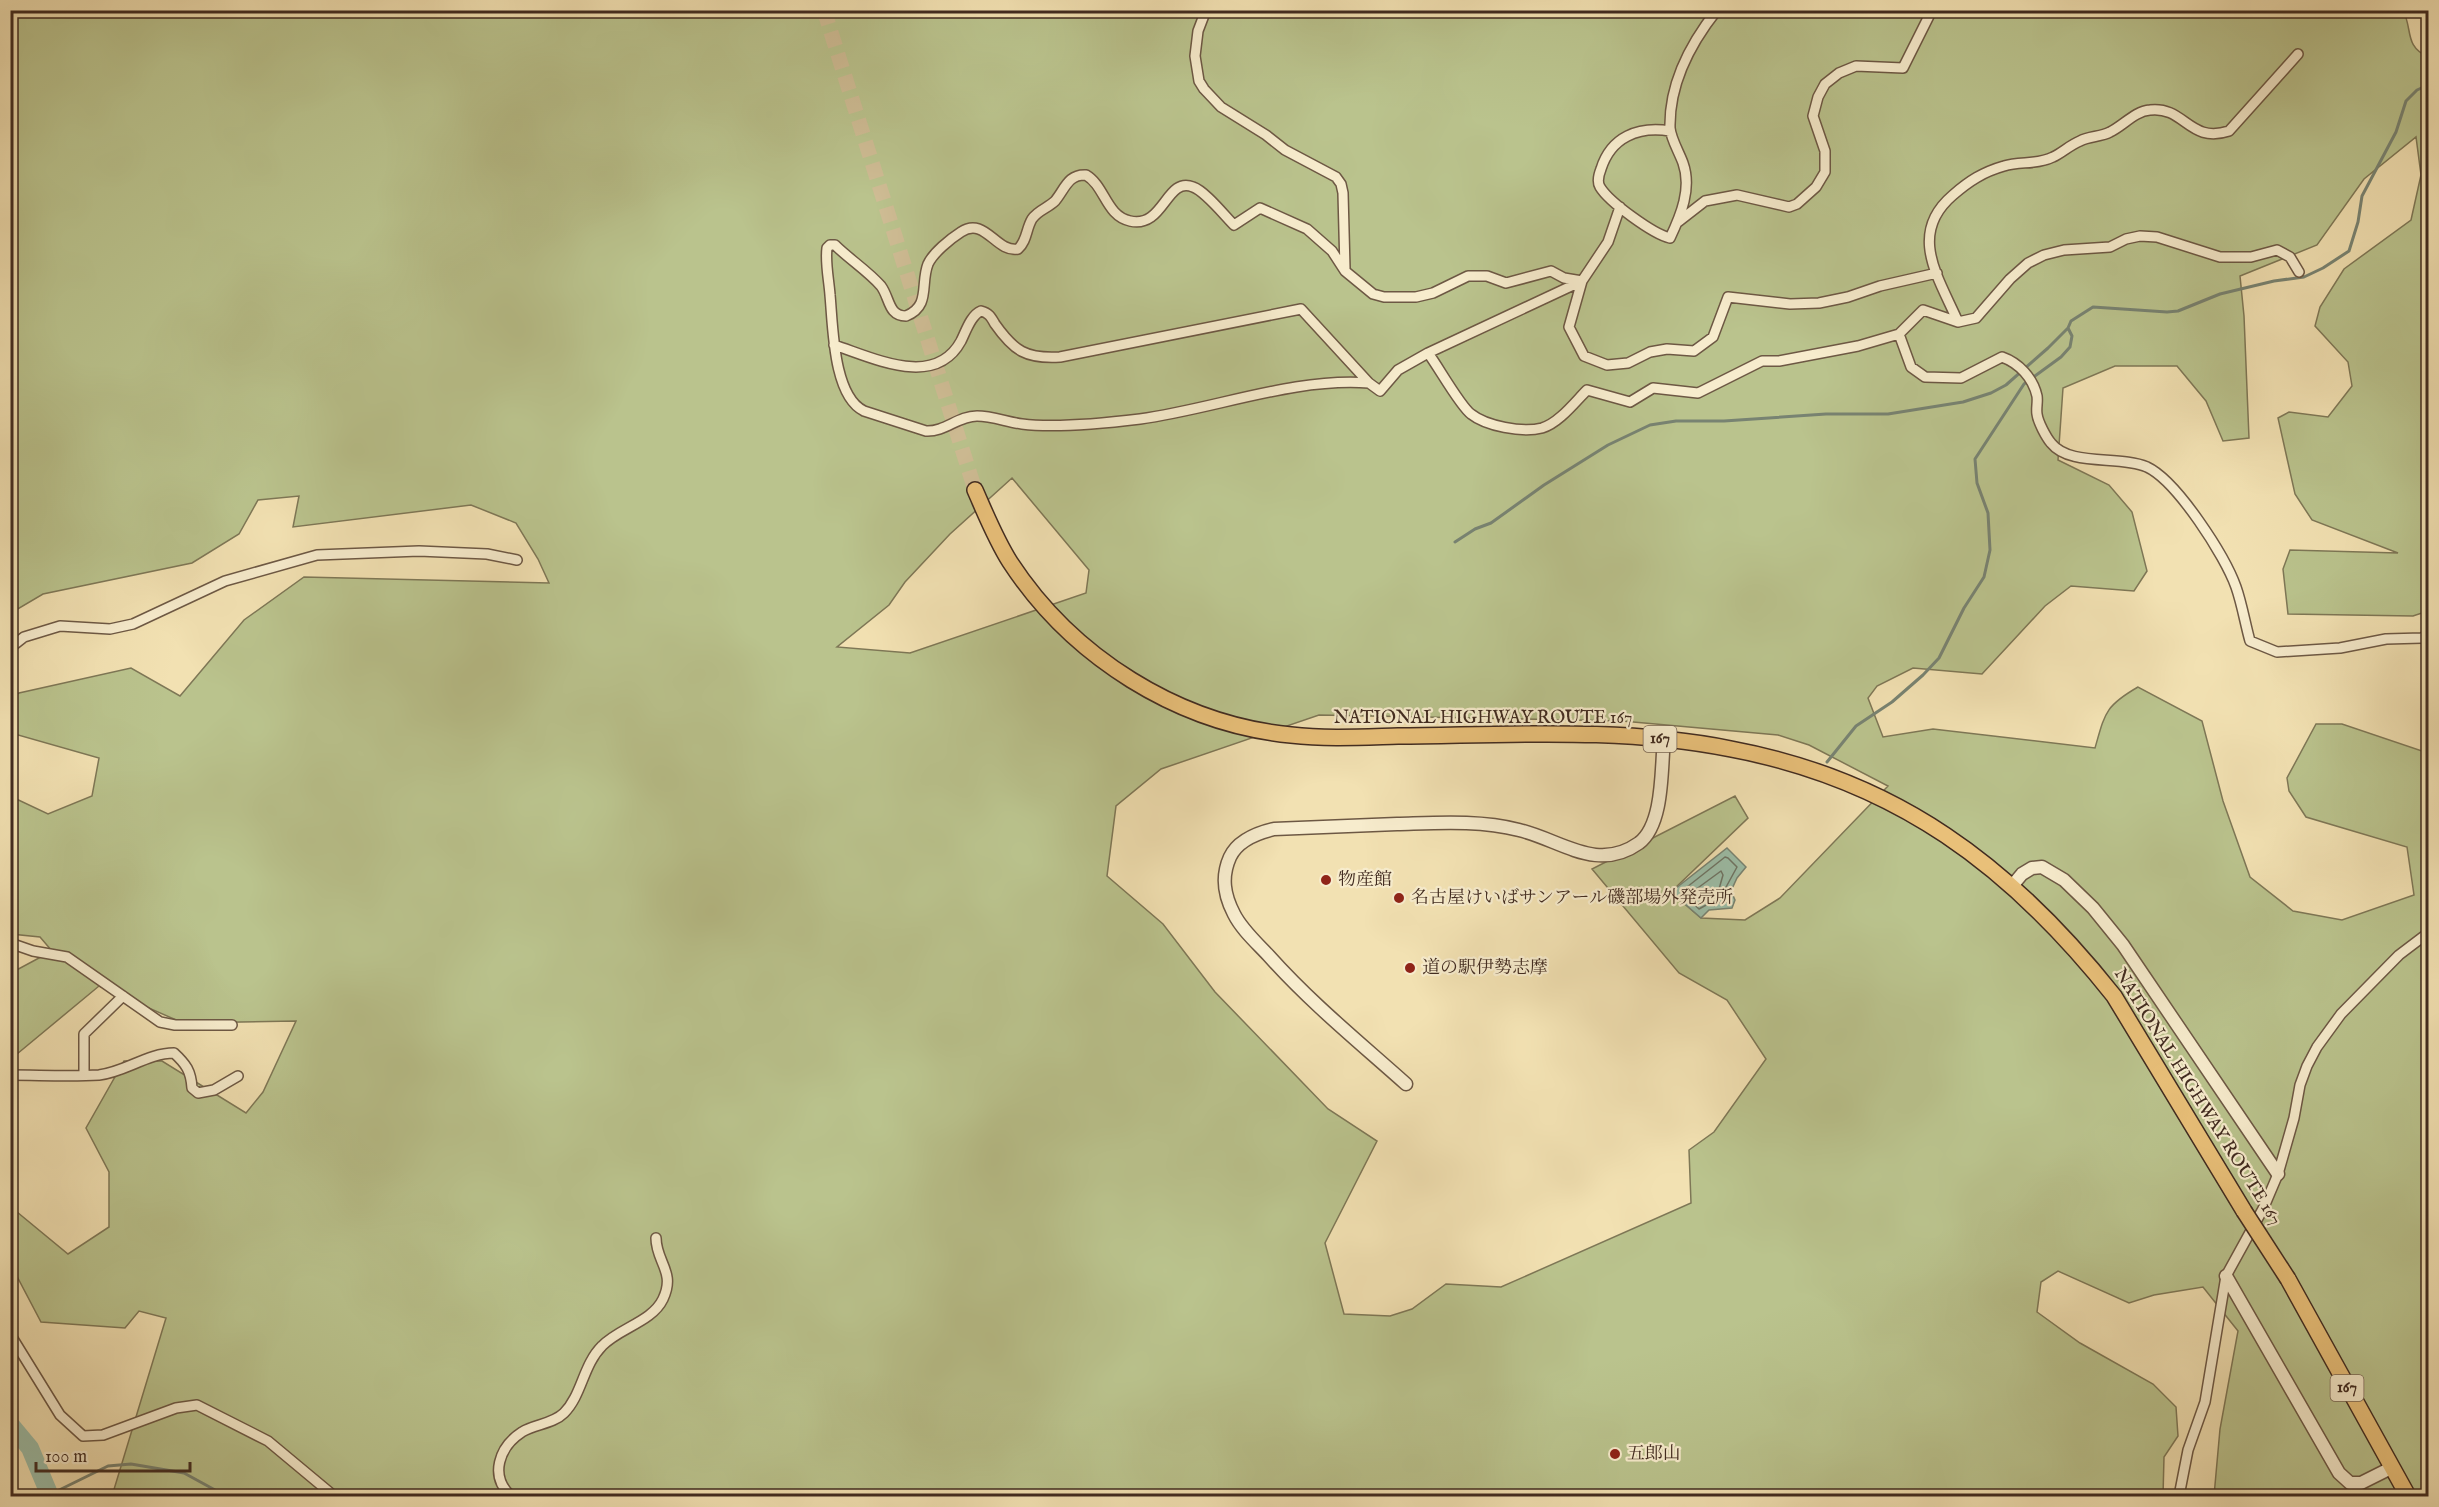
<svg xmlns="http://www.w3.org/2000/svg" width="2439" height="1507" viewBox="0 0 2439 1507" font-family="'IM FELL English','Noto Serif JP',serif">
<rect width="100%" height="100%" fill="#f2e1b2"/>
<filter id="stains"><feTurbulence type="fractalNoise" baseFrequency=".00333" numOctaves="4"/><feColorMatrix values="0 0 0 0 .2 0 0 0 0 .09 0 0 0 0 .02 0 0 0 .5 -.17"/></filter>
<radialGradient id="worn" r=".72"><stop offset=".6" stop-color="#630" stop-opacity="0"/><stop offset="1" stop-color="#630" stop-opacity=".3"/></radialGradient>
<!-- green -->
<path fill="#bac38d" stroke="#7e7756" stroke-width="1.5" fill-rule="evenodd" d="M2403 10C2413 30 2404 46 2428 57V611L2413 616 2288 614 2283 569 2290 550 2398 553 2312 520 2295 494 2278 418 2289 412 2328 417 2352 386 2348 362 2315 326 2320 307 2344 269 2411 220 2421 175 2416 137 2364 179 2317 245 2240 276 2244 316 2249 438 2223 441 2206 401 2177 366H2115L2063 388 2058 460 2109 485 2132 512 2147 571 2134 591 2071 586 2045 606 1982 674 1913 668 1877 686 1868 698 1883 737 1933 729 2095 748C2105 713 2105 706 2138 687L2202 721 2223 801 2250 877 2293 911 2342 920 2414 895 2407 847 2306 817 2289 791 2287 778 2316 724H2342L2428 753V1496H2214L2220 1429 2238 1331 2203 1287 2154 1295 2129 1303 2058 1271 2041 1282 2037 1312 2080 1343 2153 1384 2176 1407 2178 1436 2164 1457 2163 1496H112L166 1318 139 1311 125 1328 41 1322 11 1265V1207L68 1254 109 1227V1172L86 1128 124 1061H162L246 1113 263 1092 296 1021 183 1023 99 986 11 1059V973L52 951 40 937 11 934 10 796 48 814 92 796 99 758 11 733V698L19 693 131 668 180 696 244 620 304 577 549 583 538 559 516 523 471 505 293 527 299 496 258 500 239 534 192 563 43 594 11 613V11ZM1012 478 1089 570 1086 593 910 653 837 647 889 605 905 582 950 534ZM1319 715 1622 721 1778 735 1809 745 1888 786 1780 898 1745 920 1701 918 1671 892 1748 818 1735 796 1592 869 1679 973 1727 1000 1766 1059 1714 1132 1689 1150 1691 1203 1501 1287 1446 1284 1412 1309 1390 1316 1344 1314 1325 1243 1377 1141 1328 1109 1215 992 1163 924 1107 876 1116 806 1161 769Z"/>
<!-- water -->
<path fill="#9cbea8" stroke="#788372" stroke-width="1.5" d="M1727 848 1746 867 1737 878 1731 891 1735 900 1732 908 1709 910 1701 918 1671 892Z"/>
<g fill="none" stroke-linecap="round" stroke-linejoin="round">
<!-- shore -->
<path stroke="#6e7464" stroke-width="1.5" d="M1725 857 1728 858 1737 867 1725 889 1728 902 1708 904 1699 909 1683 894 1682 891Z
M1721 871 1723 875 1717 896 1701 899 1695 895V890Z"/>
<!-- stream -->
<path stroke="#788372" stroke-width="3" d="M1455 542 1475 529 1491 523 1544 485 1608 445 1650 425 1676 421H1724L1826 414H1888L1963 402 1991 393 2006 385 2048 348 2068 328 2071 321 2093 307 2167 312 2178 311 2220 294 2274 281 2304 277 2323 268 2349 251 2358 222 2362 196 2396 132 2406 101 2417 90 2428 85
M1827 762 1856 726 1892 702 1923 675 1939 658 1964 608 1984 577 1990 550 1988 513 1977 483 1975 459 2024 384 2061 357 2070 347 2072 336 2068 328
M49 1495 108 1466 131 1464 184 1473 226 1496"/>
<!-- river -->
<path stroke="#9cbea8" stroke-width="18" d="M10 1424 30 1448 50 1496"/>
<!-- trunk-tunnel -->
<path stroke="#cfbd95" stroke-width="15" stroke-dasharray="15 8" stroke-linecap="butt" d="M824 10 975 490"/>
<defs>
<path id="minor" d="M1206 10 1198 31 1195 56 1199 81 1204 89 1221 107 1266 135 1285 150 1336 177 1341 184 1343 193 1345 269
M1670 131C1638 126 1611 137 1601 169 1599 174 1597 182 1600 187 1609 202 1653 234 1670 238 1681 215 1692 188 1683 163 1679 152 1671 139 1670 128 1669 84 1690 44 1717 10
M1620 207 1608 242 1582 281 1569 327 1584 356 1607 365 1628 363 1650 352 1667 349 1694 351 1713 337 1728 297 1790 304 1819 303 1848 297 1880 286 1937 273
M1678 222 1705 201 1737 195 1789 207 1797 204 1816 187 1825 172V151L1813 116 1818 97 1825 84 1839 73 1856 66 1903 68 1929 16
M1958 322C1939 278 1907 234 1953 195 1969 181 1983 172 2004 166 2020 161 2037 165 2053 157 2062 153 2070 145 2080 141 2089 136 2101 137 2110 132 2123 126 2135 111 2150 110 2185 106 2189 144 2229 131L2298 54
M1899 334 1911 367 1925 377 1961 378 2002 357C2019 363 2033 378 2037 396 2038 402 2036 408 2037 414 2038 422 2046 437 2051 443 2070 467 2119 455 2147 467 2177 481 2225 556 2236 587 2242 604 2245 623 2250 641L2277 652 2340 648 2386 639 2422 638 2428 634
M834 345C874 358 935 389 961 341 966 331 971 315 981 311 989 313 991 317 995 324 1014 351 1026 359 1060 357L1301 309 1369 383 1380 391 1398 370 1428 353 1582 281
M1428 353C1438 366 1460 406 1471 414 1486 426 1522 433 1542 428 1559 423 1575 402 1587 390L1630 402 1653 388 1698 393 1762 361H1779L1858 346 1899 334 1923 310 1958 322 1976 318 2010 279 2028 263 2044 255 2064 250 2110 247 2126 239 2140 236 2157 237 2220 257H2251L2277 250 2290 257 2299 272
M1369 383C1295 377 1214 409 1140 419 1107 423 1054 428 1022 424 1007 422 992 416 977 416 958 416 945 432 926 431L864 411C833 396 833 326 830 295 829 280 825 263 827 248L830 245H835C849 259 868 271 881 286 890 298 888 316 906 316 931 306 920 284 928 264 933 253 950 239 961 232 985 216 996 253 1018 249 1027 241 1026 229 1032 219 1038 210 1048 208 1055 201 1065 189 1068 174 1086 175 1105 186 1106 216 1130 221 1164 229 1166 176 1193 187 1205 191 1224 215 1234 225L1260 208 1307 229 1332 251 1345 271 1373 294 1384 297H1416L1433 293 1468 276H1487L1506 283 1551 271 1564 278 1582 281
M10 648 24 637 60 626 110 629 133 624 225 581 317 555 419 551 487 554 517 560
M10 943 33 951 67 957 160 1022 175 1025H232
M10 1075C39 1075 70 1077 99 1075 125 1072 148 1053 174 1053 186 1064 191 1071 192 1088L198 1093 214 1090 238 1076
M84 1075V1034L123 996
M10 1334 60 1415 83 1436 103 1435 176 1408 197 1405 268 1441 334 1496
M511 1496C489 1476 499 1447 522 1432 535 1424 553 1424 564 1413 582 1395 583 1365 602 1346 619 1328 652 1322 663 1299 676 1272 656 1262 656 1238
M666 1496H669
M2179 1496 2188 1450 2205 1402 2226 1276 2264 1207 2278 1174 2294 1118 2300 1085 2307 1066 2317 1047 2341 1014 2399 955 2428 933"/>
<path id="tertiary" d="M2012 886 2022 874 2032 868 2042 867 2064 880 2093 908 2123 945 2278 1174
M1406 1084C1359 1042 1311 1003 1269 956 1257 943 1242 930 1234 914 1224 895 1221 877 1230 857 1238 840 1257 833 1274 829 1315 827 1356 826 1397 824 1438 823 1479 820 1519 830 1561 840 1597 873 1639 843 1664 824 1661 768 1664 739
M2226 1276 2339 1473 2350 1483H2361L2391 1468"/>
<path id="trunk" d="M975 490C986 515 996 540 1010 562 1072 657 1178 724 1291 735 1326 739 1362 737 1398 736 1508 735 1622 727 1731 749 1896 780 2011 866 2114 996L2244 1211
M2288 1279 2408 1496"/>
</defs>
<!-- minor casing -->
<use href="#minor" stroke="#6d5844" stroke-width="12"/>
<!-- tertiary casing -->
<use href="#tertiary" stroke="#6d5844" stroke-width="15"/>
<!-- trunk casing -->
<use href="#trunk" stroke="#412b20" stroke-width="18"/>
<!-- minor -->
<use href="#minor" stroke="#f7eccd" stroke-width="9"/>
<!-- tertiary -->
<use href="#tertiary" stroke="#f7eccd" stroke-width="12"/>
<!-- trunk -->
<use href="#trunk" stroke="#e9c079" stroke-width="15"/>
<defs>
<path id="trunk-bridge" d="M2244 1211 2288 1279"/>
</defs>
<!-- trunk-bridge casing -->
<use href="#trunk-bridge" stroke="#412b20" stroke-width="18" stroke-linecap="butt"/>
<!-- trunk-bridge -->
<use href="#trunk-bridge" stroke="#e9c079" stroke-width="15"/>
</g>
<!-- markers -->
<g fill="#8f2418" stroke="#f7eccd" stroke-width="2">
<circle cx="1326" cy="880" r="6"/>
<circle cx="1399" cy="898" r="6"/>
<circle cx="1410" cy="968" r="6"/>
<circle cx="1615" cy="1454" r="6"/>
</g>
<g text-anchor="middle" dominant-baseline="central" stroke-width="4.5" stroke-linejoin="round" paint-order="stroke">
<!-- shield labels -->
<g fill="#f7eccd" stroke="#786554" stroke-width="1.5">
<rect x="1643.5" y="726" width="33" height="26" rx="4.5"/>
<rect x="2330.5" y="1375" width="33" height="26" rx="4.5"/>
</g>
<g font-size="16" font-weight="bold" fill="#412b20">
<text x="1660" y="739">167</text>
<text x="2347" y="1388">167</text>
</g>
<!-- street labels -->
<g font-size="18" fill="#412b20" stroke="#f7eccd">
<text x="1483" y="718">NATIONAL HIGHWAY ROUTE 167</text>
<text transform="translate(2197 1097) rotate(58)">NATIONAL HIGHWAY ROUTE 167</text>
</g>
<!-- poi labels -->
<g font-size="18" fill="#412b20" stroke="#f7eccd" text-anchor="start">
<text x="1338" y="880">物産館</text>
<text x="1411" y="898">名古屋けいばサンアール磯部場外発売所</text>
<text x="1422" y="968">道の駅伊勢志摩</text>
<text x="1627" y="1454">五郎山</text>
</g>
</g>
<!-- margin -->
<rect width="2439" height="1507" fill="none" stroke="#f2e1b2" stroke-width="36"/>
<rect x="12" y="12" width="2415" height="1483" fill="none" stroke="#412b20" stroke-width="3"/>
<rect x="18" y="18" width="2403" height="1471" fill="none" stroke="#412b20" stroke-width="1.5"/>
<!-- scale -->
<path d="M36 1462v9h154v-9" fill="none" stroke="#412b20" stroke-width="3"/>
<text x="45" y="1462" font-size="18" fill="#412b20" stroke="#f7eccd" stroke-width="4.5" paint-order="stroke">100 m</text>
<rect width="100%" height="100%" filter="url(#stains)"/>
<rect width="100%" height="100%" fill="url(#worn)"/>
</svg>
